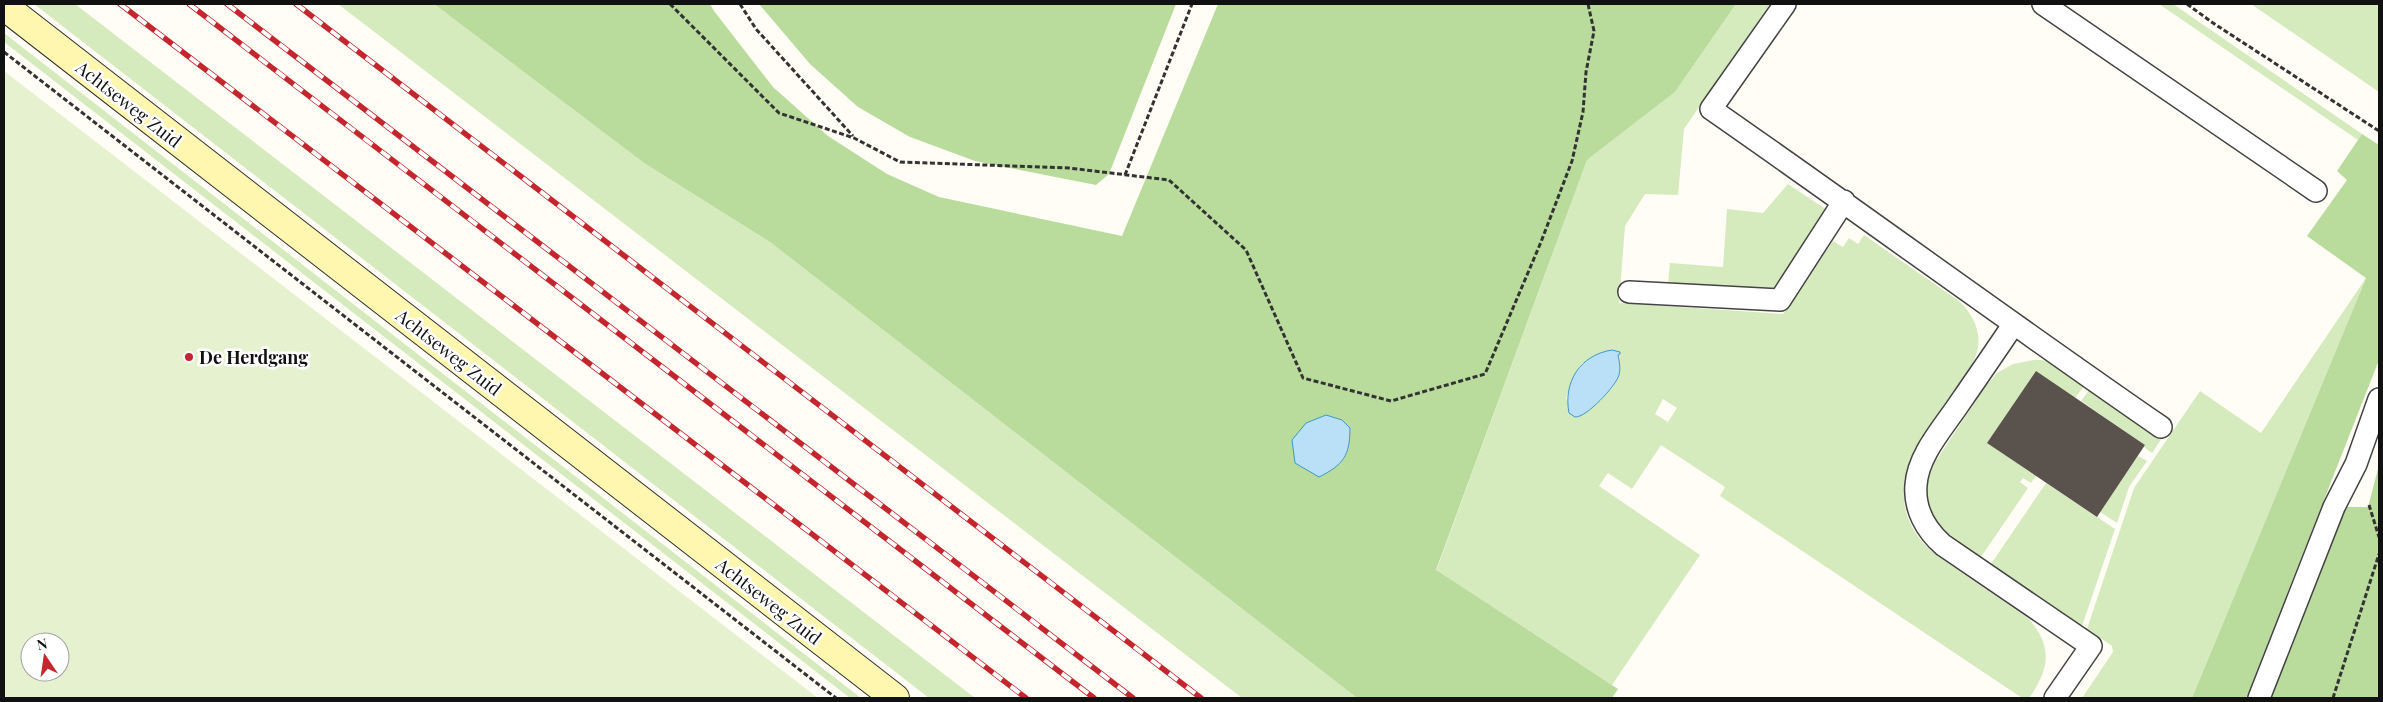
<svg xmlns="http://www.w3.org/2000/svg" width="2383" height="702" viewBox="0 0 2383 702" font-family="'Playfair Display',serif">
<rect width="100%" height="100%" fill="#fffdf5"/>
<!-- green -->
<path fill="#d5ebbd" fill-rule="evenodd" d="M34 4H75L975 698H929Z
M338 4H434L644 163 770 242 1357 698H1242Z
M1736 4H1770L1684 129 1678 195 1645 194 1625 226 1619 303 1783 314 1833 241 1843 247 1849 238 1858 244 1864 235 1959 301C1972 313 1981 330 1978 348 1975 363 1965 376 1956 388 1924 435 1875 491 1926 546 1936 556 1950 564 1962 573 1984 588 2006 603 2028 618 2053 646 2050 669 2029 698H2022L1720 496 1725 487 1661 445 1632 489 1608 473 1599 486 1700 555 1612 685 1436 571 1587 160 1675 92ZM1618 355C1619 361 1621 368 1619 375 1614 390 1592 410 1578 417L1566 398 1573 378 1582 363ZM1663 399 1677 408 1668 422 1655 414Z
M2159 4H2173L2362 134 2358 140Z
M2251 4H2379V92Z
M4 33 861 698H850L4 42Z
M1788 184 1827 210 1772 292 1668 284 1670 263 1723 267 1727 209 1763 213Z
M2366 278 2192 698H2082L2113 652 2112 646 2087 629 2134 488 2200 391 2261 433Z
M2034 360C2053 358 2070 375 2085 385L2075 398 1988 443 2036 476 2031 483 2023 478 2020 482 2028 488 1981 557C1943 532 1912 511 1935 462L1985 387 1997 373 2013 364Z
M2090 389 2162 438 2152 453 2144 447 2145 445 2081 401Z
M2138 456 2147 461 2129 487 2117 523 2100 512Z
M2046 483 2115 529 2082 626 1991 564Z"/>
<!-- forest -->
<path fill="#b9dc9c" d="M434 4H710L714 11 773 87 828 136 887 174 939 197 1122 236 1218 4H1736L1675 92 1587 160 1436 570 1618 689 1612 698H1357L770 242 644 163Z
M759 4H1176L1109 174 1096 185 975 161 910 137 858 107 810 64Z
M2362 134 2379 145V360L2246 698H2192L2366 278 2307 236 2347 180 2337 171Z
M2379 465V698H2271L2346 507H2368Z"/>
<!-- pitch -->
<path fill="#e6f2cf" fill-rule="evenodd" d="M4 71 818 698H4ZM30 642H60V672H30Z"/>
<!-- water -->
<path fill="#b9e0f7" stroke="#3f96cf" d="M1612 350 1620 352V354L1618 355C1619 361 1621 368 1619 375 1616 386 1586 418 1575 417L1569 413C1563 382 1580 355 1612 350Z
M1326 415 1342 420 1350 428C1350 456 1343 465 1319 477L1295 463 1292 440 1306 423Z"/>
<!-- building -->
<path fill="#5a524d" d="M2036 371 2145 445 2097 517 1987 443Z"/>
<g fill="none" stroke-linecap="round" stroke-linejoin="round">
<defs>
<path id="lane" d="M1785 4 1711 109C1862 214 2010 323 2161 427
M2043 4 2316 191
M1629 292 1780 300 1844 201
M2013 325C1995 352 1977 378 1959 404 1943 428 1918 455 1916 485 1914 509 1926 530 1943 545L2091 646 2055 698
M2259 698 2334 507 2356 464 2379 399"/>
<path id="secondary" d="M4 6 895 698"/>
</defs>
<!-- lane casing -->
<use href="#lane" stroke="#444" stroke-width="24"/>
<!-- secondary casing -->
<use href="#secondary" stroke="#333" stroke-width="30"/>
<!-- path -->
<path stroke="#333" stroke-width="3" stroke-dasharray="5 2.5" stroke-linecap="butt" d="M670 4 779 113 854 138 900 162 1069 168 1169 180 1246 250 1303 378 1391 401 1485 374 1541 242 1572 161 1583 112 1586 72 1594 31 1588 4
M740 4 756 29 853 136
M2187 4 2213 23 2379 131
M4 52 836 698
M1125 175 1192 4
M2369 505 2379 537
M2333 698 2379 554"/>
<!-- lane -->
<use href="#lane" stroke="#fff" stroke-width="21"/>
<!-- secondary -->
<use href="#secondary" stroke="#fff6b0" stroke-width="28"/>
<defs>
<path id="rail" d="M120 4 1026 698
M189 4 1094 698
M227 4 1133 698
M296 4 1201 698"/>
</defs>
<!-- rail casing -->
<use href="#rail" stroke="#c4262e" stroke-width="5.5"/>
<!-- rail -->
<use href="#rail" stroke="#fff" stroke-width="4" stroke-dasharray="11" stroke-linecap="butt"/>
</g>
<!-- markers -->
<circle fill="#c4262e" stroke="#fff" stroke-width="2" cx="189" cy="357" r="5"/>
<g text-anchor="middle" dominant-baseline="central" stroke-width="5" stroke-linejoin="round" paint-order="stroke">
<!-- street labels -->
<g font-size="18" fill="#111" stroke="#fff">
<text transform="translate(129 104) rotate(38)">Achtseweg Zuid</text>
<text transform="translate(449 352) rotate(38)">Achtseweg Zuid</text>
<text transform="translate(769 601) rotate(38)">Achtseweg Zuid</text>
</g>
<!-- poi labels -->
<g font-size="18" font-weight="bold" fill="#111" stroke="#fff" text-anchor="start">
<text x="199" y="357">De Herdgang</text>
</g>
</g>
<!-- border -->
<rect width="2383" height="702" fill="none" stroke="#111111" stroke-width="10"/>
<!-- north arrow -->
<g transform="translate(45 657) rotate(347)"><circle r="24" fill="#ffffff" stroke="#a0a0a0"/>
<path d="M0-4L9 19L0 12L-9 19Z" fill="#c4262e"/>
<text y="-8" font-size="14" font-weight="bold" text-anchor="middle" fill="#111111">N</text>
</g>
</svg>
